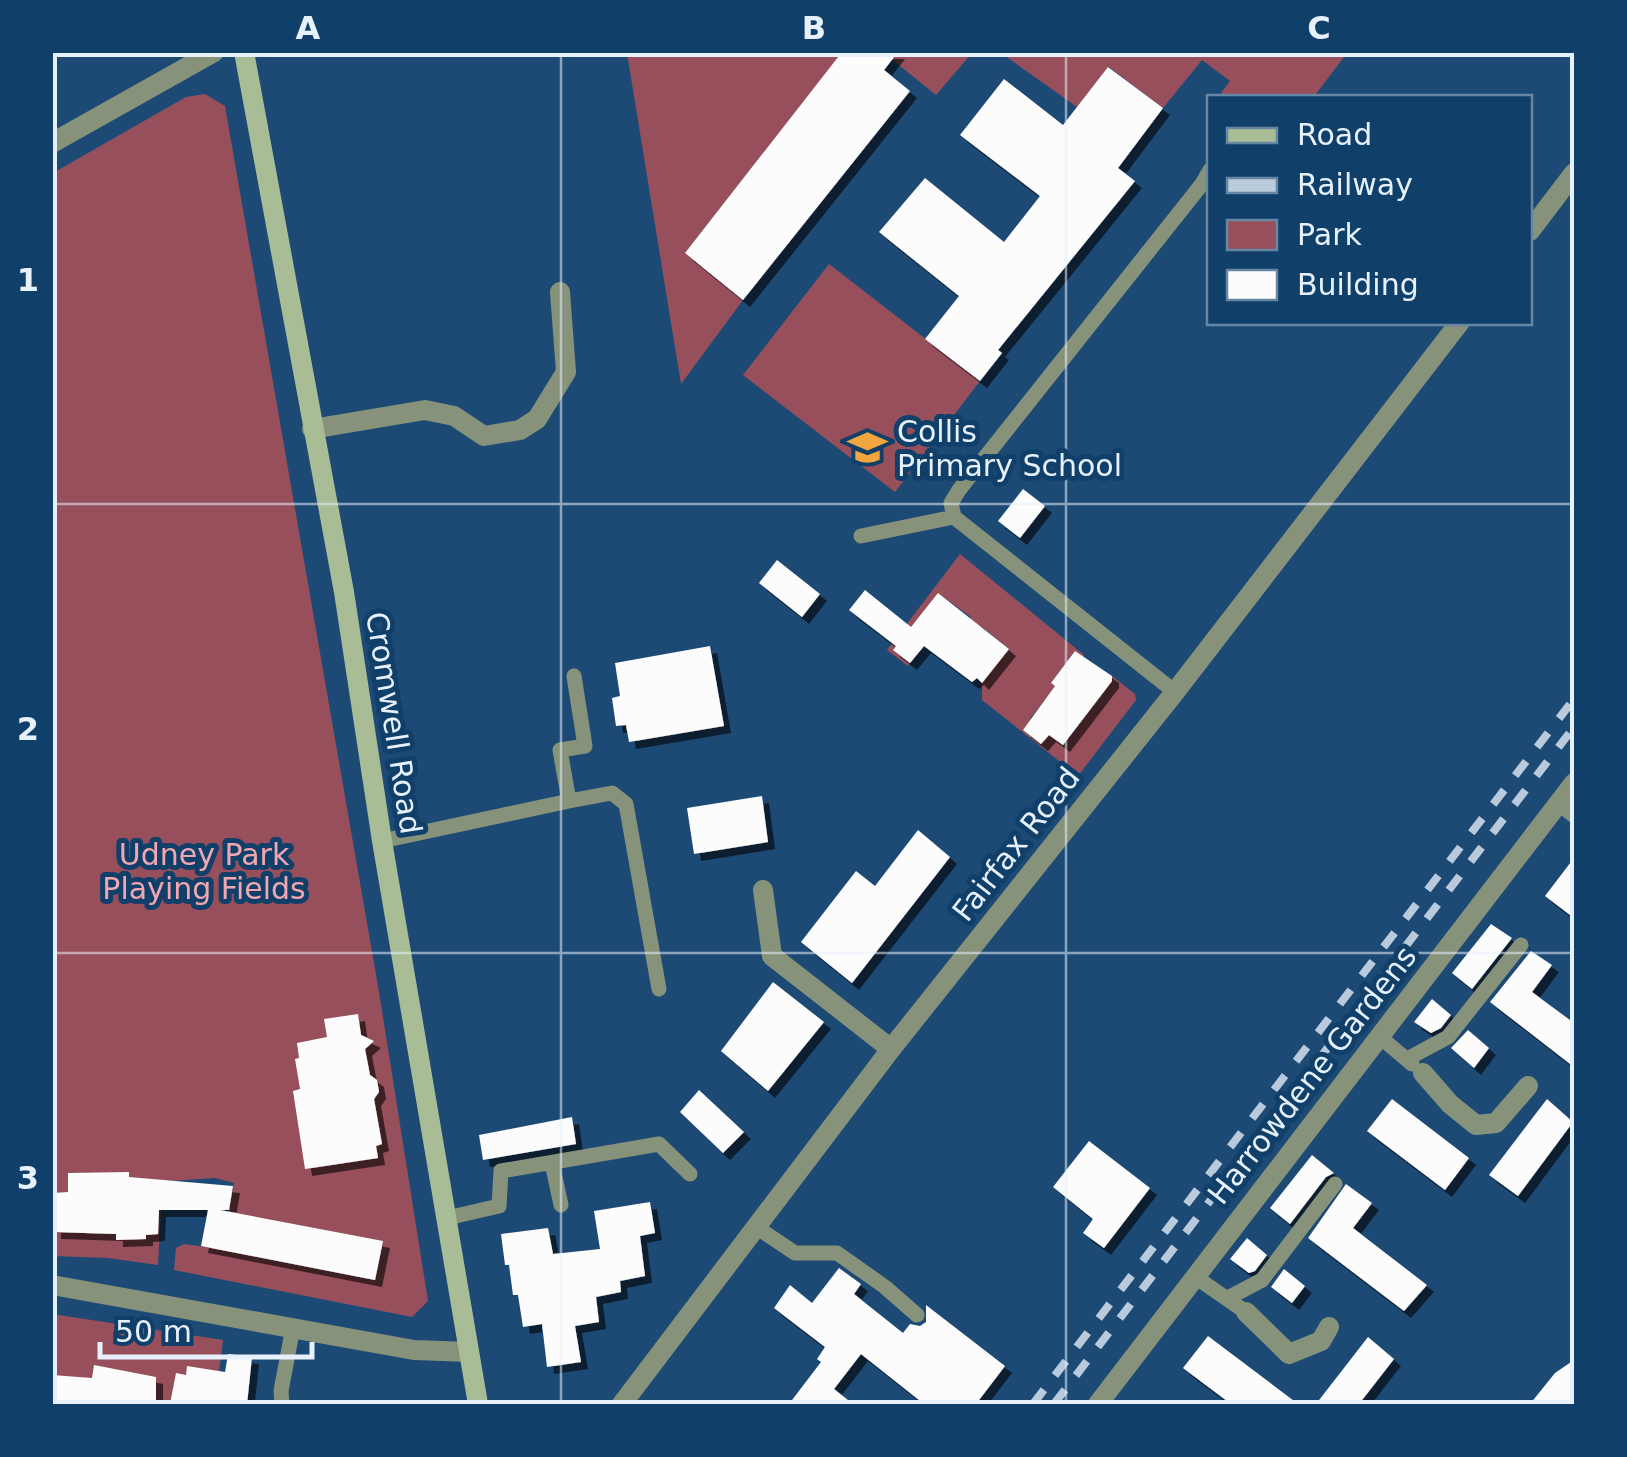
<svg xmlns="http://www.w3.org/2000/svg" width="1627" height="1457" viewBox="0 0 1627 1457" font-family="'DejaVu Sans',sans-serif">
<defs>
<filter id="shadow"><feDropShadow dx="7" dy="7" stdDeviation="0" flood-color="#0009"/></filter>
</defs>
<rect width="100%" height="100%" fill="#1d4a75"/>
<!-- green -->
<path fill="#97505b" fill-rule="evenodd" d="M627 53H842L685 253 743 300 681 384Z
M884 53H972L936 95Z
M1001 53H1347L1313 98 1218 97 1230 81 1202 60 1163 108 1109 67 1077 107Z
M205 94 225 106 379 992 428 1301 412 1317 174 1270 176 1248 184 1244 221 1249 234 1183 215 1178 170 1181 161 1210 158 1265 108 1258 53 1256V173L186 97Z
M829 264 980 381 895 492 743 375Z
M960 554 1084 655 1083 658 1074 652 1051 683 1087 711 1112 676 1135 694 1136 700 1078 776 982 700V683L1009 649 982 627 972 637 962 628 971 617 939 594 893 649 910 663 908 666 887 650ZM1051 692 1084 718 1063 745 1030 719Z
M52 1314 223 1340 215 1404H53Z"/>
<!-- building -->
<path fill="#fcfcfc" filter="url(#shadow)" d="M842 52H898L884 70 910 91 743 300 685 253Z
M1108 67 1163 108 1118 168 1135 181 998 350 1002 353 980 381 925 339 959 296 879 232 925 178 1004 242 1040 196 960 135 1004 79 1063 125Z
M1023 489 1045 506 1020 538 998 521Z
M777 560 820 594 802 617 759 583Z
M865 590 911 627 938 593 1009 649 982 683 977 678 972 682 924 646 910 663 893 650 896 646 849 610Z
M710 646 724 726 629 742 626 725 616 726 612 698 620 696 615 663Z
M1075 651 1112 676V681L1063 745 1049 735 1041 744 1023 730 1055 686 1051 683Z
M762 796 768 842 694 854 687 808Z
M918 830 950 857 852 983 801 942 856 871 875 886Z
M1574 858V918L1545 896Z
M1491 924 1512 938 1472 989 1452 973Z
M1531 951 1552 965 1532 992 1574 1023V1067L1490 1002Z
M773 982 824 1022 768 1091 721 1051Z
M1432 999 1451 1015 1441 1028 1431 1033 1414 1022Z
M358 1014 361 1035 374 1041 365 1049 370 1075 377 1080 379 1092 374 1099 382 1144 376 1146 378 1158 305 1169 293 1091 300 1089 295 1059 299 1058 297 1043 327 1037 324 1019Z
M1468 1030 1489 1048 1474 1068 1451 1048Z
M699 1090 744 1132 723 1153 680 1112Z
M1392 1099 1469 1158 1445 1190 1367 1131Z
M1547 1099 1573 1122 1518 1196 1489 1175Z
M572 1117 576 1144 483 1160 479 1135Z
M1089 1141 1150 1188 1104 1248 1083 1233 1093 1219 1053 1187Z
M1312 1155 1334 1173 1326 1177 1290 1224 1270 1208Z
M129 1172V1177L233 1186 229 1210H220L383 1241 375 1280 201 1246 208 1210H159L158 1234 146 1235V1239L116 1240V1234L54 1232 53 1193 68 1192V1173Z
M1346 1184 1372 1203 1353 1228 1427 1285 1404 1311 1308 1238Z
M650 1202 655 1233 640 1236 645 1276 620 1281 621 1292 596 1297 599 1322 575 1326 581 1362 547 1367 542 1324 523 1327 518 1295H513L509 1265H505L501 1234 548 1228 553 1254 600 1249 594 1211Z
M1247 1238 1267 1255 1255 1271 1249 1273 1230 1259Z
M839 1268 861 1284 854 1294 903 1333 910 1324 920 1326 926 1322V1305L1005 1366 976 1404H924L861 1354 834 1389 853 1404H789L821 1362 817 1359 825 1347 774 1308 790 1285 812 1303Z
M1284 1269 1305 1286 1292 1303 1271 1287Z
M1208 1336 1298 1404H1231L1183 1368Z
M1368 1337 1394 1359 1359 1404H1316Z
M228 1354 252 1357 247 1404H170L176 1373 186 1375 187 1366 225 1372Z
M1574 1360V1404H1530L1555 1373Z
M94 1365 156 1377V1404H52V1375L92 1378Z"/>
<g fill="none" stroke-linecap="round" stroke-linejoin="round">
<!-- service -->
<path stroke="#86937a" stroke-width="15" d="M954 517 951 503 959 490 1202 184 1210 170
M861 536 954 517 1175 692
M569 801 612 793 626 804 659 989
M1559 804 1574 816
M382 841 569 801 560 750 585 746 574 676
M1380 1037 1412 1064
M1407 1059 1448 1037 1521 945
M552 1163 561 1205
M447 1218 499 1206 501 1171 659 1144 690 1174
M756 1227 795 1253H837L885 1287 917 1315
M1194 1276 1246 1312
M1228 1298 1262 1280 1335 1184
M282 1404 281 1391 293 1327"/>
<!-- pedestrian -->
<path stroke="#86937a" stroke-width="20" d="M1423 1073 1450 1104 1476 1125 1496 1123 1528 1086
M1246 1312 1289 1354 1321 1341 1329 1327"/>
<!-- minor -->
<path stroke="#86937a" stroke-width="20" d="M52 143 214 52
M1530 231 1574 173
M312 429 425 410 454 416 484 436 520 430 537 419 566 372 560 292
M763 890 772 956 891 1049
M52 1285 414 1350 469 1352
M622 1404 891 1049 1175 692 1460 322
M1098 1404 1574 783"/>
<!-- secondary -->
<path stroke="#a8bd95" stroke-width="20" d="M244 52 344 592 382 841 478 1404"/>
<!-- rail -->
<path stroke="#b8cadc" stroke-width="8" stroke-dasharray="18 18" stroke-linecap="butt" d="M1033 1404 1574 699
M1054 1404 1574 727"/>
</g>
<!-- grid -->
<path fill="none" stroke="#e7f1fc" stroke-width="2.5" stroke-opacity="0.55" d="M561 52V1404M1066 52V1404M52 504H1574M52 953H1574"/>
<!-- icons -->
<defs>
<symbol id="school-bare" viewBox="-9 -9 18 18"><path d="M0-5L7-2L0 1L-7-2ZM-4 1L0 2.5L4 1V4Q0 6-4 4Z" fill="#f1a63f" stroke="#103f6a" stroke-width="2.5" paint-order="stroke"/></symbol>
</defs>
<g fill-rule="evenodd">
<use href="#school-bare" x="840" y="420" width="55" height="55"/>
</g>
<g text-anchor="middle" dominant-baseline="central" stroke-width="10" stroke-linejoin="round" paint-order="stroke">
<!-- poi labels -->
<g font-size="30" fill="#e7f1fc" stroke="#103f6a" text-anchor="start">
<text x="897" y="431">Collis<tspan x="897" dy="34">Primary School</tspan></text>
</g>
<!-- street labels -->
<g font-size="30" fill="#e7f1fc" stroke="#103f6a">
<text transform="translate(394 723) rotate(81)">Cromwell Road</text>
<text transform="translate(1016 844) rotate(-52)">Fairfax Road</text>
<text transform="translate(1312 1075) rotate(-52)">Harrowdene Gardens</text>
</g>
<!-- park labels -->
<g font-size="30" fill="#f1a6b0" stroke="#103f6a">
<text x="204" y="854">Udney Park<tspan x="204" dy="34">Playing Fields</tspan></text>
</g>
</g>
<!-- border -->
<rect width="1627" height="1457" fill="none" stroke="#103f6a" stroke-width="110"/>
<!-- legend -->
<rect x="1207" y="95" width="325" height="230" fill="#103f6a" stroke="#6686a4" stroke-width="2.5"/>
<rect x="1227" y="128" width="50" height="15" fill="#a8bd95" stroke="#6686a4" stroke-width="2.5"/>
<text x="1297" y="145" font-size="30" fill="#e7f1fc">Road</text>
<rect x="1227" y="178" width="50" height="15" fill="#b8cadc" stroke="#6686a4" stroke-width="2.5"/>
<text x="1297" y="195" font-size="30" fill="#e7f1fc">Railway</text>
<rect x="1227" y="220" width="50" height="30" fill="#97505b" stroke="#6686a4" stroke-width="2.5"/>
<text x="1297" y="245" font-size="30" fill="#e7f1fc">Park</text>
<rect x="1227" y="270" width="50" height="30" fill="#fcfcfc" stroke="#6686a4" stroke-width="2.5"/>
<text x="1297" y="295" font-size="30" fill="#e7f1fc">Building</text>
<!-- scale -->
<path d="M100 1342v15h212v-15" fill="none" stroke="#e7f1fc" stroke-width="5"/>
<text x="115" y="1342" font-size="30" fill="#e7f1fc" stroke="#103f6a" stroke-width="8" paint-order="stroke">50 m</text>
<rect x="55" y="55" width="1517" height="1347" fill="none" stroke="#e7f1fc" stroke-width="4"/>
<g font-size="32" text-anchor="middle" font-weight="bold" fill="#e7f1fc">
<text x="308" y="39">A</text>
<text x="814" y="39">B</text>
<text x="1319" y="39">C</text>
<text x="28" y="291">1</text>
<text x="28" y="740">2</text>
<text x="28" y="1189">3</text>
</g>
</svg>
